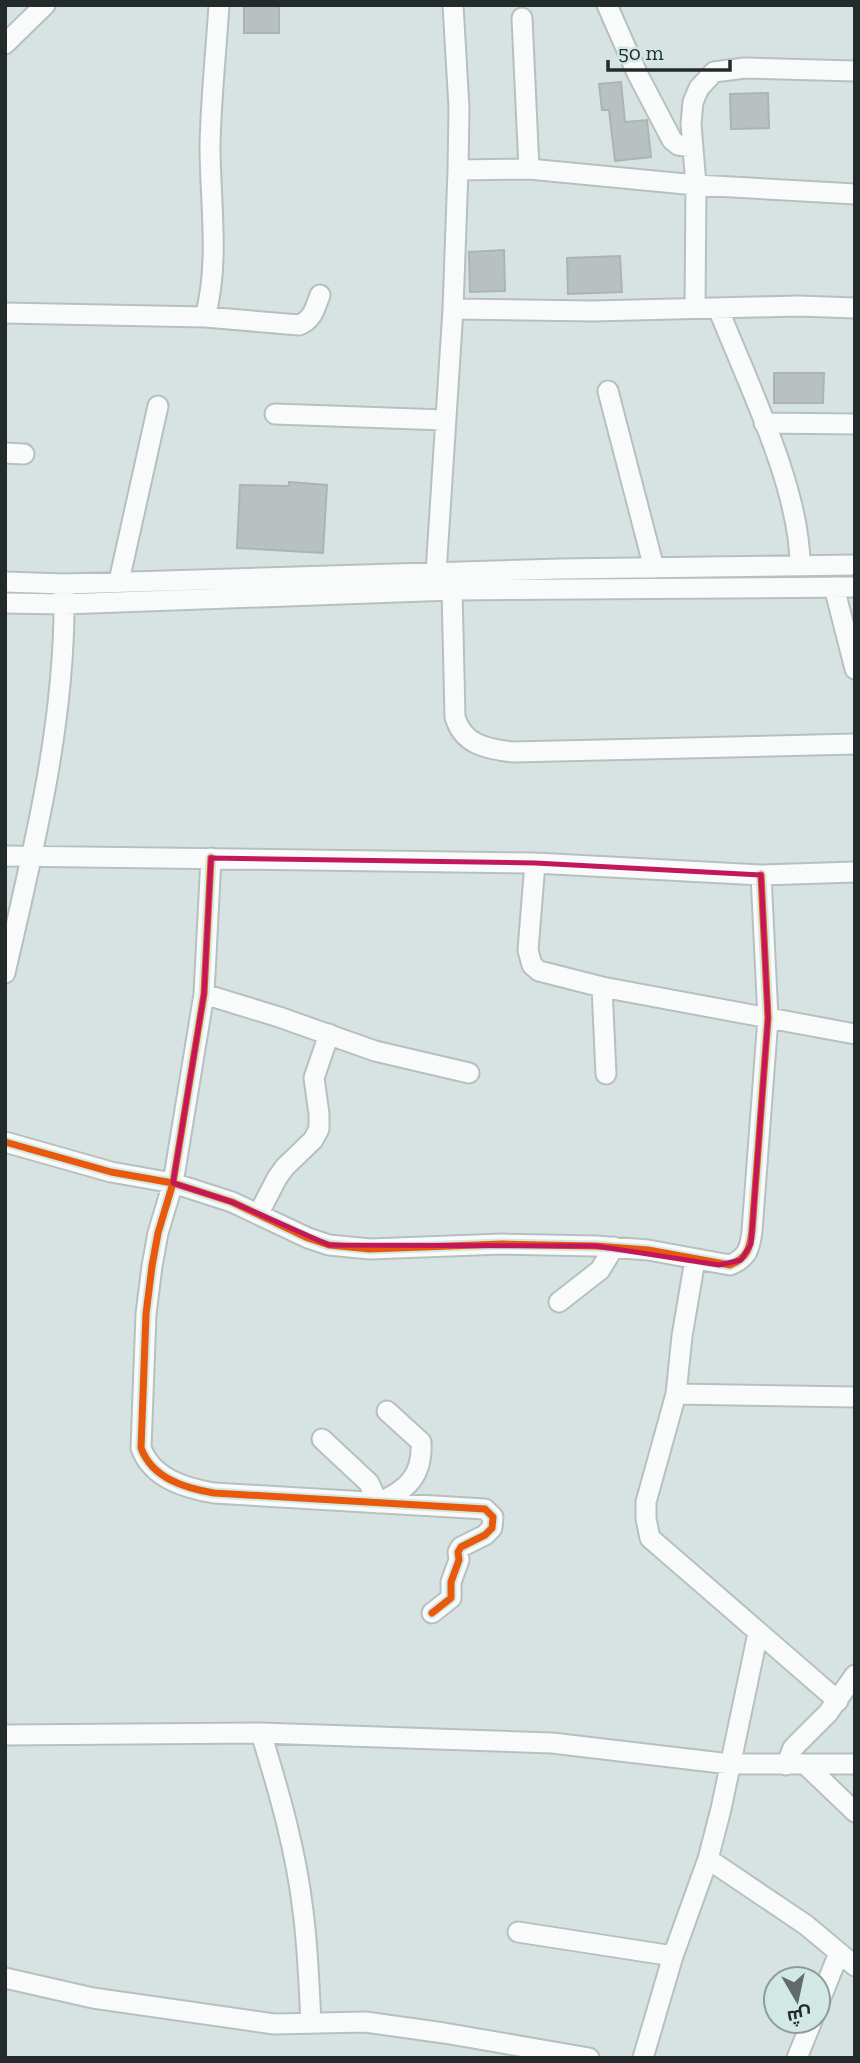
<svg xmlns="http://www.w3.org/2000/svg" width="860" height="2063" viewBox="0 0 860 2063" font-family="'Zilla Slab',Cairo,serif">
<rect width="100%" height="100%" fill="#d7e3e2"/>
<!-- building -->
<path fill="#b8c1c0" stroke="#abb4b3" stroke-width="2" d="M244 5H279V33H244Z
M621 82 625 122 647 120 651 157 615 161 609 110H602L599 84Z
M768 93 769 128 731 129 730 94Z
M504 250 505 291 470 292 469 252Z
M620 256 622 292 568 294 567 258Z
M774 373H824L823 403H774Z
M289 482 327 485 323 553 237 548 240 485 289 486Z"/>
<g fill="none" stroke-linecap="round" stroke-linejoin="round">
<defs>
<path id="minor" d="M607 5 637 73 672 140 678 145 693 147
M522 18 529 169
M5 44 45 5
M458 170 529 169 696 185 855 194
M695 308 696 185 691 124 693 102 699 88 714 72 745 68 855 71
M718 308C747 382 800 488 800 565
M453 309 593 311 798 306 855 308
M5 313 205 317 299 325C313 320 315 308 320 295
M205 317C220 263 210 202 210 145 211 99 216 52 219 5
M608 391 654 568
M275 414 445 420
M764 423 855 424
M5 453 24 454
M436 573 453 309 458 170 459 108 453 5
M119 581 158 406
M5 582 64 584 561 569 855 565
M834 587 855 669
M452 590 455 717C463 745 487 749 513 752L855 744
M5 603 64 604 452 590 855 587
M5 856 535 863 761 875 855 872
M211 858 204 994 173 1183 158 1233 152 1266 146 1314 141 1448C152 1478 184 1488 214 1493L485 1509 493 1517 492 1528 485 1535 461 1547 458 1552 459 1560 451 1582V1598L432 1613
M535 863 528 950 532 965 539 971 602 987 855 1034
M5 973C34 847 66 721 64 592
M602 987 606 1074
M204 994 279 1017 375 1051 469 1073
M5 1142 111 1172 173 1183 232 1202 308 1238 329 1245 370 1249 502 1244 596 1246 648 1250 730 1265C747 1258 750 1249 752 1231L768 1018 761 875
M259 1213 277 1178 285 1167 313 1140 319 1129V1114L314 1078 329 1034
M695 1260 682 1336 676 1394 646 1502V1519L650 1538 838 1701
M559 1302 600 1270 614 1247
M676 1394 855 1397
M322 1439 369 1483 378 1503C407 1490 423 1476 421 1442L387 1411
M261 1733C279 1792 296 1850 303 1911 308 1948 309 1986 311 2023
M5 1735 261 1733 552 1743 730 1764H855
M786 1765 793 1748 828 1713 855 1675
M806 1765 855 1812
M708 1859 806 1925 855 1966
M518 1932 673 1956
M5 1978 93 1998 274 2024 365 2022 444 2033 589 2058
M818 2005 839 1953
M643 2058 673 1956 708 1859 721 1809 758 1633
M797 2058 812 2021"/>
</defs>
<!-- minor casing -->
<use href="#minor" stroke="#b6c0bf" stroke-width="23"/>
<!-- minor -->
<use href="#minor" stroke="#f9fbfb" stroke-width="19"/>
<defs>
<path id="cycleway" d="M211 858 204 994 173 1183 158 1233 152 1266 146 1314 141 1448C152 1478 184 1488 214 1493L485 1509 493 1517 492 1528 485 1535 461 1547 458 1552 459 1560 451 1582V1598L432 1613
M5 1142 111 1172 173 1183 232 1202 308 1238 329 1245 370 1249 502 1244 596 1246 648 1250 730 1265C747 1258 750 1249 752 1231L768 1018 761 875"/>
</defs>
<!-- cycleway casing -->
<use href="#cycleway" stroke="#d2e8e5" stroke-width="11"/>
<!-- cycleway -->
<use href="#cycleway" stroke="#e8590c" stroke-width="7"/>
</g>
<!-- marked area -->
<path fill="none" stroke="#c2185b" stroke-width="5" stroke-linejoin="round" d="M211 858 535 863 761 875 768 1018 751 1244 741 1260 719 1265 596 1246 329 1245 232 1202 173 1183 204 994Z"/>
<!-- border -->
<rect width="860" height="2063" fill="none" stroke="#232b2a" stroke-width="14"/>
<!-- north arrow -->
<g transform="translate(797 2000) rotate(171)"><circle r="33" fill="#d2e8e5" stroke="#8c9c9a" stroke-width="2"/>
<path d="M0-5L12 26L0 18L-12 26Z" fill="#626b6a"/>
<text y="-10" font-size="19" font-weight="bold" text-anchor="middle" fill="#232b2a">ش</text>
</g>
<!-- scale -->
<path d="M608 60v10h122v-10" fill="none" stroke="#232b2a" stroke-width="3.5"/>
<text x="618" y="60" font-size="21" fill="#232b2a" stroke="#d2e8e5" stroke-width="5" paint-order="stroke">50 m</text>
</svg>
